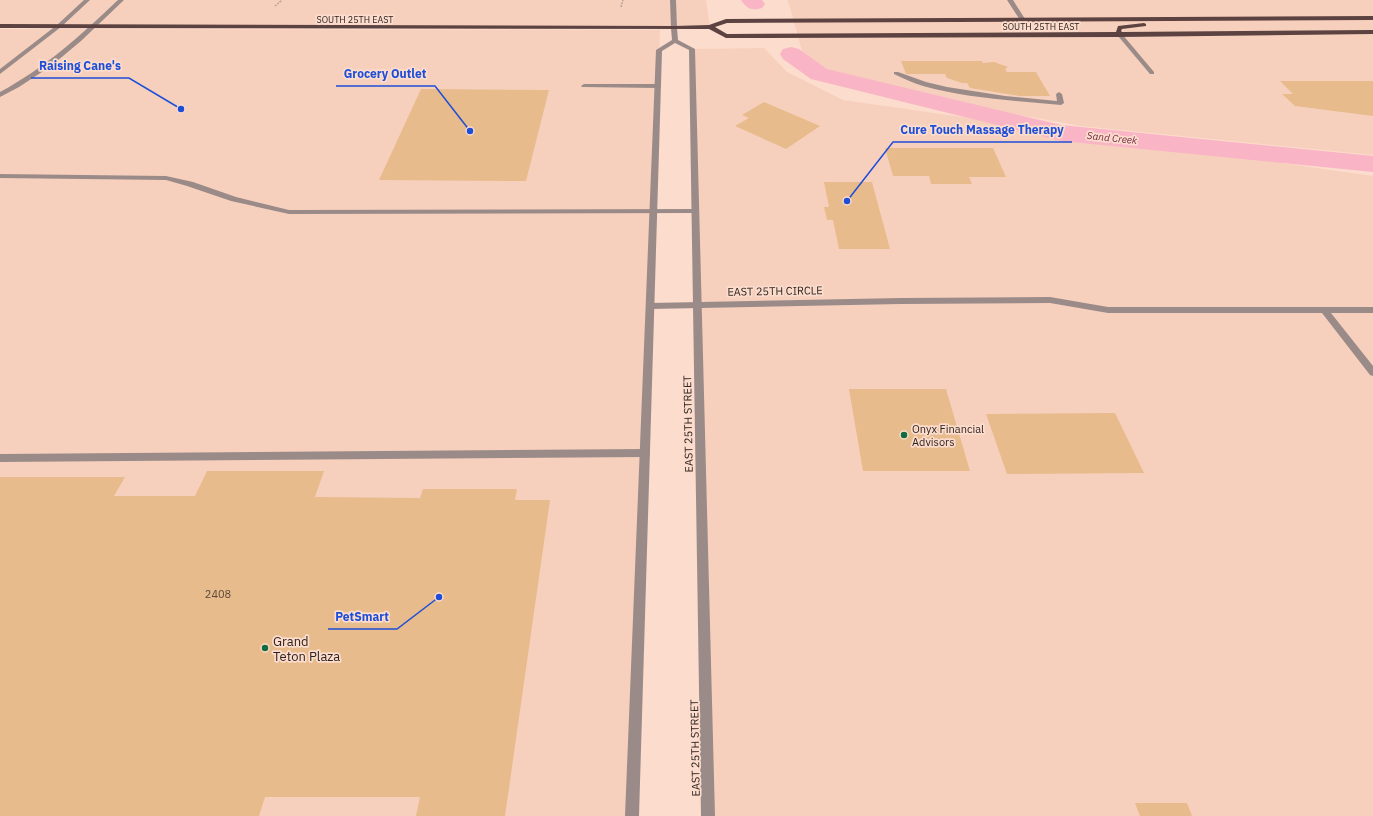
<svg xmlns="http://www.w3.org/2000/svg" width="1373" height="816" viewBox="0 0 1373 816" font-family="'IBM Plex Sans',sans-serif">
<rect width="100%" height="100%" fill="#fcdccd"/>
<!-- built -->
<path fill="#f7d0bd" d="M0 0H706L710 27 0 28Z
M786 0H1373V155L1081 126 975 107 828 72 802 51 788 1Z
M0 29 660 30 631 816H0Z
M764 48 787 72 843 100 1373 176V816H707L692 49Z"/>
<g fill="none" stroke-linecap="round" stroke-linejoin="round">
<!-- canal -->
<path fill="#f9b5c5" fill-rule="evenodd" d="M741 0H762L765 4 762 8C752 11 747 9 741 0Z
M791 47 799 49 827 69 1061 125 1373 156V172L1061 141 811 79 783 59 780 54 783 49Z"/>
</g>
<!-- building -->
<path fill="#e7bb8b" d="M901 61H982L983 63 994 62 1008 67 1005 69 1007 72H1036L1050 96H1019L970 88 967 83H962L947 78 945 74H906Z
M1280 81H1373V116L1295 106 1282 94H1293Z
M421 89 549 90 526 181 379 180Z
M764 102 820 126 786 149 735 126 749 118 742 115Z
M885 148H993L1006 177H969L972 184H931L929 176H893Z
M824 182H872L890 249H839L833 220H827L824 207H829Z
M849 389H946L970 471H863Z
M1115 413 1144 473 1007 474 986 414Z
M207 471H324L315 497 420 498 423 489H517L515 500H550L505 816H416L420 797H265L259 816H0V477H125L114 496H195Z
M1135 803H1187L1192 816H1140Z"/>
<g fill="none" stroke-linecap="round" stroke-linejoin="round">
<!-- path -->
<path stroke="#bba195" stroke-width="1.5" stroke-dasharray="2 1" stroke-linecap="butt" d="M275 6 282 0
M621 7 623 0"/>
<!-- service -->
<path fill="#9a8b89" fill-rule="evenodd" d="M84 0H90L61 27 0 74V69L57 25Z
M118 0H124L81 41 51 66 19 87 0 97V92C45 68 81 35 118 0Z
M670 0H676L677 28 674 30 671 28Z
M1118 34H1122L1154 72V74H1150L1118 36Z
M894 72H898L926 82 947 87 1005 96 1057 101 1056 94 1059 92 1062 94 1064 103 1061 105C1015 101 967 98 923 86 913 83 903 78 894 74Z
M584 84H657L660 86 657 88 582 87 581 86Z
M0 174 166 176 193 182 236 197 289 210 695 209 699 211 695 213 289 214 231 201 187 186 166 180 0 178Z
M1050 297 1108 307H1373V313H1331L1373 366V376L1370 375 1322 313H1108L1050 303 901 304 650 309 646 306 650 303 901 298Z
M645 449 649 450 650 453 649 456 645 457 0 462V454Z"/>
<!-- tertiary -->
<path fill="#9a8b89" fill-rule="evenodd" d="M1007 0H1013L1025 19 1024 20H1020Z
M674 26 677 28 678 40 695 49 715 816H701L689 50 675 43 662 51 639 816H625L656 50 672 40 671 28Z"/>
<!-- primary -->
<path fill="#5c4341" fill-rule="evenodd" d="M1373 16V20L727 23 715 27 727 34 1116 32 1118 26 1144 23 1146 24V26L1122 29 1121 31 1122 32 1373 30V34L1120 37 726 38 709 29 0 28V24L674 26 709 25 726 19Z"/>
</g>
<!-- markers -->
<g fill="#106c40" stroke="#fcdccd" stroke-width="1.5">
<circle cx="904" cy="435" r="4"/>
<circle cx="265" cy="648" r="4"/>
</g>
<g text-anchor="middle" dominant-baseline="central" stroke-width="3.5" stroke-linejoin="round" paint-order="stroke">
<!-- far-street labels -->
<g font-size="9" fill="#2e231d" stroke="#fcdccd">
<text x="355" y="19">SOUTH 25TH EAST</text>
<text x="1041" y="26">SOUTH 25TH EAST</text>
</g>
<!-- far-water labels -->
<g font-size="10" font-style="italic" fill="#742741" stroke="#fcdccd">
<text transform="translate(1112 138) rotate(6)">Sand Creek</text>
</g>
<!-- street labels -->
<g font-size="11" fill="#2e231d" stroke="#fcdccd">
<text transform="translate(775 291) rotate(-1)">EAST 25TH CIRCLE</text>
<text transform="translate(688 424) rotate(-91)">EAST 25TH STREET</text>
<text transform="translate(695 748) rotate(-91)">EAST 25TH STREET</text>
</g>
<!-- poi labels -->
<g font-size="11" fill="#2e231d" stroke="#fcdccd" text-anchor="start">
<text x="912" y="429">Onyx Financial<tspan x="912" dy="13">Advisors</tspan></text>
</g>
<!-- near-number labels -->
<g font-size="11" fill="#5c4938">
<text x="218" y="594">2408</text>
</g>
<!-- near-poi labels -->
<g font-size="13" fill="#2e231d" stroke="#fcdccd" text-anchor="start">
<text x="273" y="641">Grand<tspan x="273" dy="15">Teton Plaza</tspan></text>
</g>
</g>
<!-- callouts -->
<path fill="none" stroke="#1d4ed8" stroke-width="1.5" d="M181 109L129 78H31M470 131L435 86H336M847 201L893 142H1072M439 597L397 629H328"/>
<g fill="#1d4ed8" stroke="#fcdccd" stroke-width="1.5">
<circle cx="181" cy="109" r="4"/>
<circle cx="470" cy="131" r="4"/>
<circle cx="847" cy="201" r="4"/>
<circle cx="439" cy="597" r="4"/>
</g>
<g font-size="12" text-anchor="middle" font-weight="bold" fill="#1d4ed8" stroke="#fcdccd" stroke-width="3.5" stroke-linejoin="round" paint-order="stroke">
<text x="80" y="70">Raising Cane's</text>
<text x="385" y="78">Grocery Outlet</text>
<text x="982" y="134">Cure Touch Massage Therapy</text>
<text x="362" y="621">PetSmart</text>
</g>
</svg>
